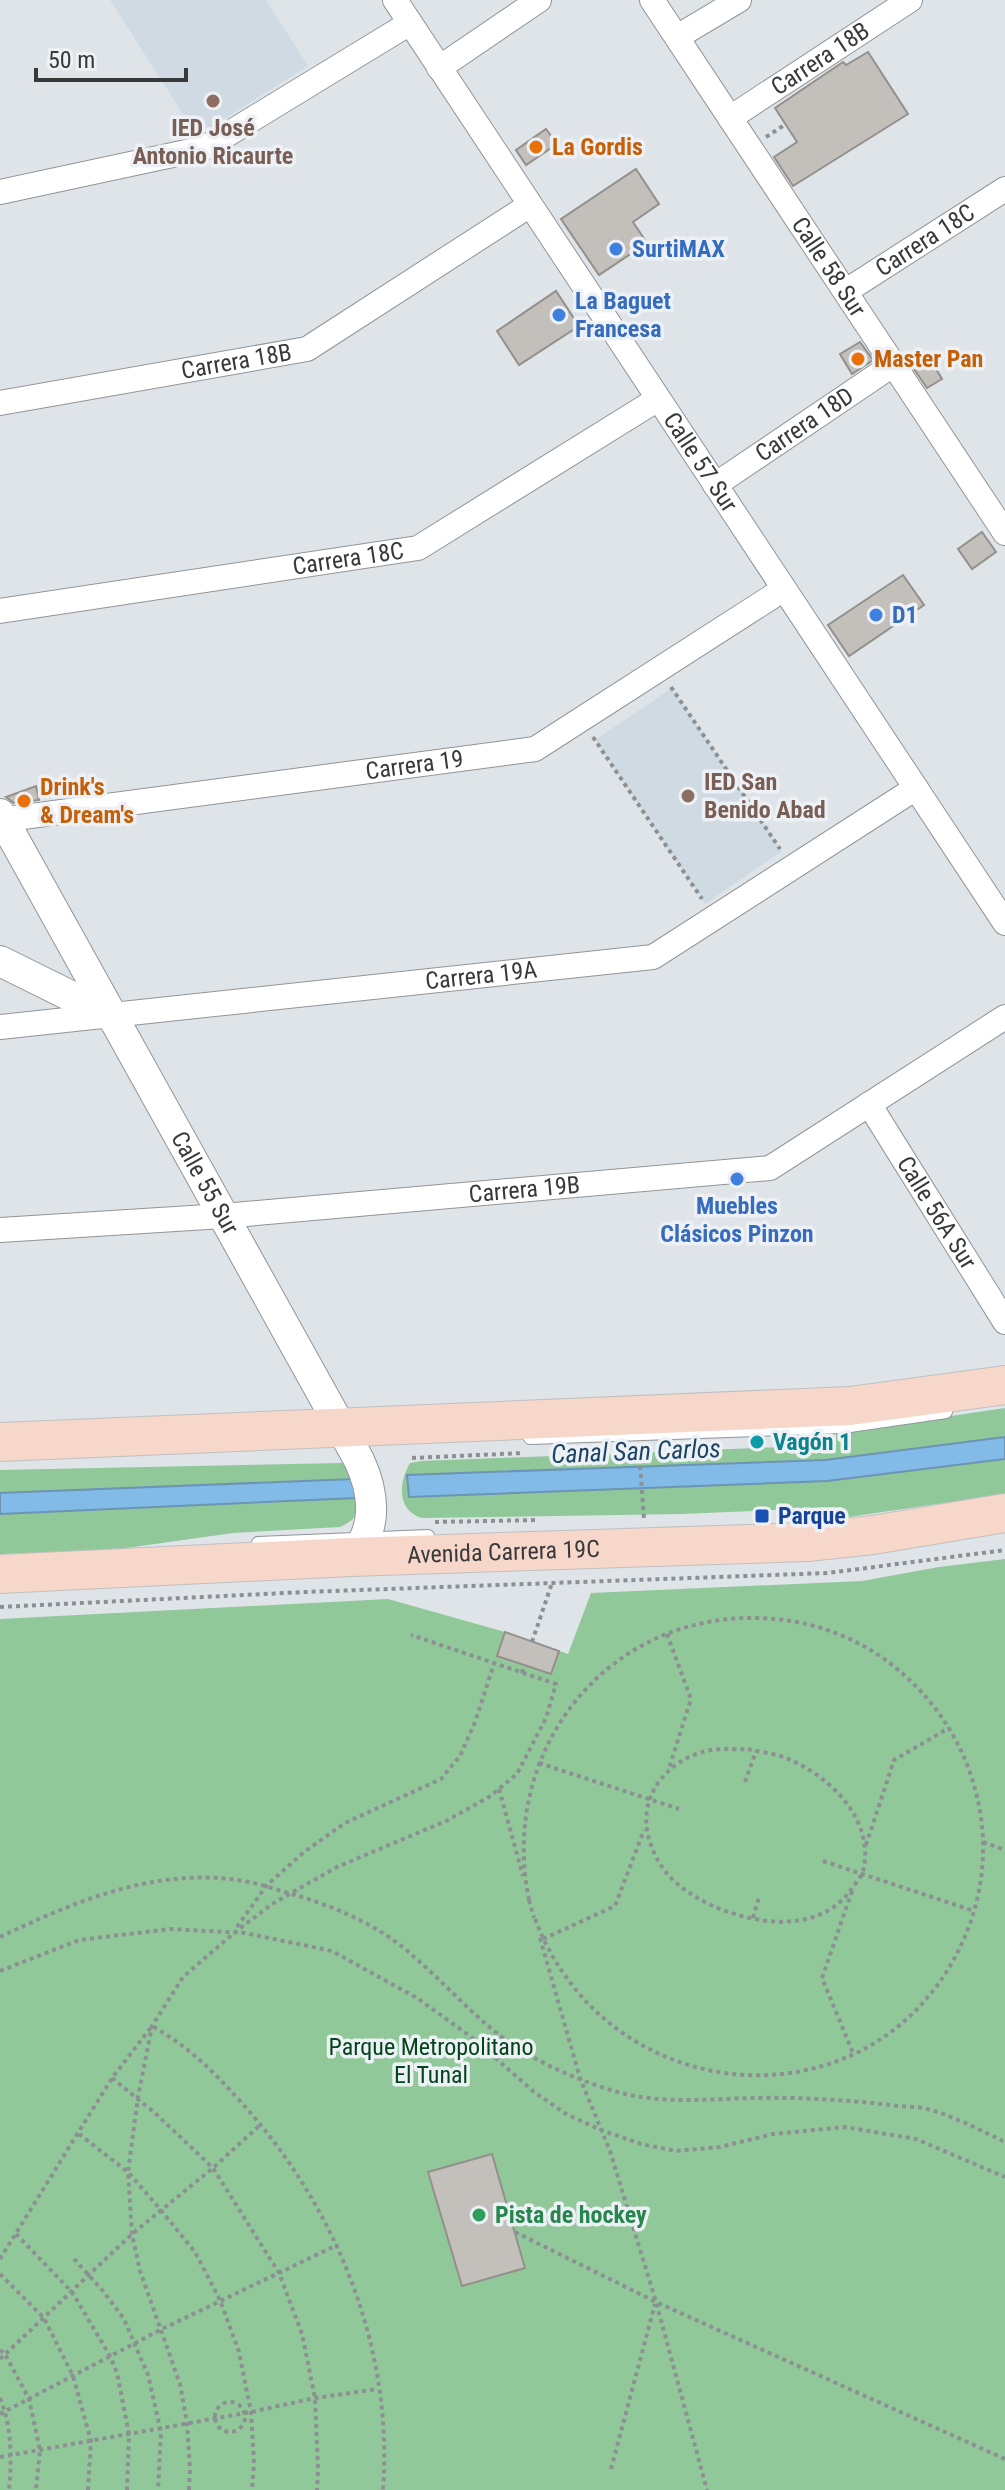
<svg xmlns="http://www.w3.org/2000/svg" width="1005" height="2490" viewBox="0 0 1005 2490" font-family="'Roboto Condensed',sans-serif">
<rect width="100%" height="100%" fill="#dfe4e8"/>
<!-- built -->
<path fill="#cfdae3" d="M110 0H266L308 66 197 136Z
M672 688 782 851 705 904 595 740Z"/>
<!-- green -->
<path fill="#91c89a" d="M1005 1408V1494L842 1518 841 1507 682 1514 422 1518C396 1510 399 1482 410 1463L421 1461 836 1445V1433Z
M342 1463C354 1473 364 1507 352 1520 351 1521 341 1527 340 1527L233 1533 105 1551 0 1554V1470Z
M1005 1559V2490H0V1619L388 1599 505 1632 568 1654 591 1593 862 1581 939 1567Z"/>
<!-- water -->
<path fill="#82bbe8" stroke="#6c94b4" stroke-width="2" d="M1005 1437V1459L827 1481 409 1497 407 1475 825 1460Z
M354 1479 356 1498 0 1514V1493Z"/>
<!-- building -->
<path fill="#c3c0bc" stroke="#93908c" stroke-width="2" d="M868 52 908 114 793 186 774 157 797 142 775 108 843 62 846 65Z
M546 129 557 144 526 165 516 150Z
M636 169 659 204 633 222 647 243 599 275 561 219Z
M556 291 579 326 519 365 497 331Z
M860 342 873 360 852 374 840 354Z
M930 359 942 379 927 388 914 369Z
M982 532 996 552 972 569 958 549Z
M903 575 924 605 849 656 828 625Z
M36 786 39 800 14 803 6 797Z
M505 1632 559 1651 551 1674 497 1656Z
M492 2154 525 2268 462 2286 428 2172Z"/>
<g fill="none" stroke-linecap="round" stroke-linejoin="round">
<defs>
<path id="service" d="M530 1438 843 1427 946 1412
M258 1543 428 1536"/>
<g id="minor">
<path id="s1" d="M395 0 1005 923"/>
<path id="s2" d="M652 0 1005 533"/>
<path d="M677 37 739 0"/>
<path d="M439 68 539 0"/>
<path id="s3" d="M730 118 910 0"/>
<path d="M0 192 205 148 410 23"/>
<path id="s4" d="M846 291 1005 189"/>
<path id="s5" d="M0 403 307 349 530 205"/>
<path id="s6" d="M715 485 894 364"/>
<path id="s7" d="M0 611 418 548 658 399"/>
<path id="s8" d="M0 820 535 749 784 589"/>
<path id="s9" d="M0 1027 653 957 916 788"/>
<path id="s10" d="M869 1104 1005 1322"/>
<path id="s11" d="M0 1230 223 1216 770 1168 1005 1017"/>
</g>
<g id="tertiary">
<path id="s12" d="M0 814 359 1460C374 1492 379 1530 351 1557"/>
<path d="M0 961 111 1016"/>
</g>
<g id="primary">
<path d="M0 1442 850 1406 1005 1385"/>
<path id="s13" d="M0 1574 351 1557 807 1542 873 1535 1005 1513"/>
</g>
</defs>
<!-- service casing -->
<use href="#service" stroke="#919599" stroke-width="14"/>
<!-- minor casing -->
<use href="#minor" stroke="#919599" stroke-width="26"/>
<!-- tertiary casing -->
<use href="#tertiary" stroke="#919599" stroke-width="32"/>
<!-- primary casing -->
<use href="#primary" stroke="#bfc0c0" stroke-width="40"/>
<!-- path -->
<path stroke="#8c9092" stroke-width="4" stroke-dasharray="4 4" stroke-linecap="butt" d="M766 137 786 124
M671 687 780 849
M593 737 702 899
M639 1450 644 1519
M412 1458 523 1453
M435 1522 539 1520
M0 1607 305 1592 828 1573 1005 1550
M667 1634 691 1699 669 1768
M532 1642 552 1583
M522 1673 524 1665
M748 1749C759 1752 772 1753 783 1757 827 1773 876 1819 863 1871 861 1878 854 1885 850 1891 818 1934 754 1925 711 1905 682 1891 660 1874 650 1842 635 1798 667 1758 711 1750 723 1748 736 1750 748 1749Z
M539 1763 679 1809
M745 1782 756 1751
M499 1789 523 1876
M983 1842 1005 1850
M866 1845 894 1760 949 1728
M823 1861 974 1911
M852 1891 822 1978 853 2053
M529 1900C497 1745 615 1604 775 1619 822 1623 869 1643 904 1675 938 1705 963 1744 975 1789 988 1835 985 1885 968 1929 888 2133 608 2119 534 1916
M529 1900 534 1918
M753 1918 759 1897
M237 1927 266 1886 304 1852 345 1823 441 1779 460 1756 475 1722 494 1664
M0 1937C78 1900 160 1865 249 1882 264 1885 280 1891 295 1895 336 1907 380 1926 412 1955 447 1985 478 2022 516 2047 547 2067 585 2083 621 2093 664 2104 709 2099 753 2098 800 2097 846 2100 891 2105 903 2107 916 2106 927 2109 954 2116 980 2130 1005 2142
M540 1938 580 2078 610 2151 656 2302 707 2490
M543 1939 615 1906 644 1830
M0 1971 79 1940 170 1929 245 1933 332 1951 417 1998 474 2039 534 2092 566 2114 601 2130 641 2144 676 2151 720 2147 773 2134 845 2127 916 2139 1005 2177
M112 2078 155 2113 213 2168 279 2273 302 2334 315 2398 318 2470 317 2490
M79 2134 128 2172 160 2209 195 2252 220 2300 239 2352 251 2412 254 2463 252 2490
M515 2232 656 2302 1005 2459
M16 2234 72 2292 110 2356 117 2373 129 2434 127 2490
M0 2259 112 2078 152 2026C189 2047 212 2070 240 2101 335 2205 394 2347 383 2490
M74 2259 103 2291 124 2319 148 2375 161 2432 158 2490
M0 2274 44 2318 73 2376 91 2441 88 2490
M0 2350 5 2354 29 2399 40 2450 36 2490
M0 2359 132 2234 213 2168 261 2124
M0 2398C12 2428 12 2458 9 2490
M215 2417a15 15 0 1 1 30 0a15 15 0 1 1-30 0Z
M0 2414 162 2329 337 2245
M0 2457 251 2412 315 2398 378 2389
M611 2469 655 2304
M189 2490 190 2470 187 2423 180 2384 140 2271 132 2234 128 2172 138 2097 152 2026 183 1977 234 1933 272 1904 337 1867 446 1821 489 1797 517 1774 546 1718 556 1684 411 1635"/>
<!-- service -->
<use href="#service" stroke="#fff" stroke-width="12"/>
<!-- minor -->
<use href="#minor" stroke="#fff" stroke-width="24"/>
<!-- tertiary -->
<use href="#tertiary" stroke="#fff" stroke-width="30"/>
<!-- primary -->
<use href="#primary" stroke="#f7d7ca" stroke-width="38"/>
</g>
<!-- markers -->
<g fill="#8d6e63" stroke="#edf1f5" stroke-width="3">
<circle cx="213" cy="101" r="8"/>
<circle cx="688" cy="796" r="8"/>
</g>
<g fill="#e8710a" stroke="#edf1f5" stroke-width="3">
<circle cx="536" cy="147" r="8"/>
<circle cx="858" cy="359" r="8"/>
<circle cx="24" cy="801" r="8"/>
</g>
<g fill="#3f7fe0" stroke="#edf1f5" stroke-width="3">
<circle cx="616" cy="249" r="8"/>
<circle cx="559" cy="315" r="8"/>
<circle cx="876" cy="615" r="8"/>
<circle cx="737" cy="1179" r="8"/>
</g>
<circle fill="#0f9aa8" stroke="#edf1f5" stroke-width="3" cx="757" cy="1442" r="8"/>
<rect fill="#1a4fb4" stroke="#edf1f5" stroke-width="3" x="754" y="1508" width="16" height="16" rx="4"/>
<circle fill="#2e9e5b" stroke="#edf1f5" stroke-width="3" cx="479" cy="2215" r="8"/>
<g text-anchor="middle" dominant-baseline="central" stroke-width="7" stroke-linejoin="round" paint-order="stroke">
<!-- street labels -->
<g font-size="24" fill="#37393a" stroke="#edf1f5">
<text stroke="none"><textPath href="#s3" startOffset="108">Carrera 18B</textPath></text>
<text stroke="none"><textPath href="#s4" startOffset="94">Carrera 18C</textPath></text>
<text stroke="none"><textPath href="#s2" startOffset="320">Calle 58 Sur</textPath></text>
<text stroke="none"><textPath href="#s5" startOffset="240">Carrera 18B</textPath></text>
<text stroke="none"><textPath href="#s6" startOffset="108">Carrera 18D</textPath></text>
<text stroke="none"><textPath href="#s1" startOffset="554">Calle 57 Sur</textPath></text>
<text stroke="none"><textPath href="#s7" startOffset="352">Carrera 18C</textPath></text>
<text stroke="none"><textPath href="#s8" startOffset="418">Carrera 19</textPath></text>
<text stroke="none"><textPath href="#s9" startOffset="484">Carrera 19A</textPath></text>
<text stroke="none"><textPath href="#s12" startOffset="422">Calle 55 Sur</textPath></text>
<text stroke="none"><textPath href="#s11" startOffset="526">Carrera 19B</textPath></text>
<text stroke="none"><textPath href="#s10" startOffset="128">Calle 56A Sur</textPath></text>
<text stroke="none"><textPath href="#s13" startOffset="504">Avenida Carrera 19C</textPath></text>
</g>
<!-- education labels -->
<g font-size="24" font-weight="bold" fill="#785e54" stroke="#edf1f5">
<text x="213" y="128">IED José<tspan x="213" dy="28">Antonio Ricaurte</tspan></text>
<text x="704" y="782" text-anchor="start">IED San<tspan x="704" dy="28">Benido Abad</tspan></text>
</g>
<!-- food labels -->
<g font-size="24" font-weight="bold" fill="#c56008" stroke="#edf1f5" text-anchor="start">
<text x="552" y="147">La Gordis</text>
<text x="874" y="359">Master Pan</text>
<text x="40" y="787">Drink's<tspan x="40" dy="28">&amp; Dream's</tspan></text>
</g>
<!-- shop labels -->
<g font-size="24" font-weight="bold" fill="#366cbe" stroke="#edf1f5" text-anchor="start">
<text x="632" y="249">SurtiMAX</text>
<text x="575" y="301">La Baguet<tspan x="575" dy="28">Francesa</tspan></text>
<text x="892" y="615">D1</text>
<text x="737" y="1206" text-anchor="middle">Muebles<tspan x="737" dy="28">Clásicos Pinzon</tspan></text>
</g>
<!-- culture labels -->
<g font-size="24" font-weight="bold" fill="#0d838f" stroke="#edf1f5" text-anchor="start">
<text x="773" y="1442">Vagón 1</text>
</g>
<!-- transit labels -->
<g font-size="24" font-weight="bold" fill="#164399" stroke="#edf1f5" text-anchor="start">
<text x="778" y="1516">Parque</text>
</g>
<!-- park labels -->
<g font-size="24" fill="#03461b" stroke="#edf1f5">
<text x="431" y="2047">Parque Metropolitano<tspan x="431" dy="28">El Tunal</tspan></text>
</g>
<!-- leisure labels -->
<g font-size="24" font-weight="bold" fill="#27864d" stroke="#edf1f5" text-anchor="start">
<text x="495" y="2215">Pista de hockey</text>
</g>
<!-- water labels -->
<g font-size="26" font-style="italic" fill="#1a4564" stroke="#edf1f5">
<text transform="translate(636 1451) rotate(-2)">Canal San Carlos</text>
</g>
</g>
<!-- scale -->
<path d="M36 68v12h150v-12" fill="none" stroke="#37393a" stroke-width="4"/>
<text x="48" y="68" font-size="24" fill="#37393a" stroke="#edf1f5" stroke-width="6" paint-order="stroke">50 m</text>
</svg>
